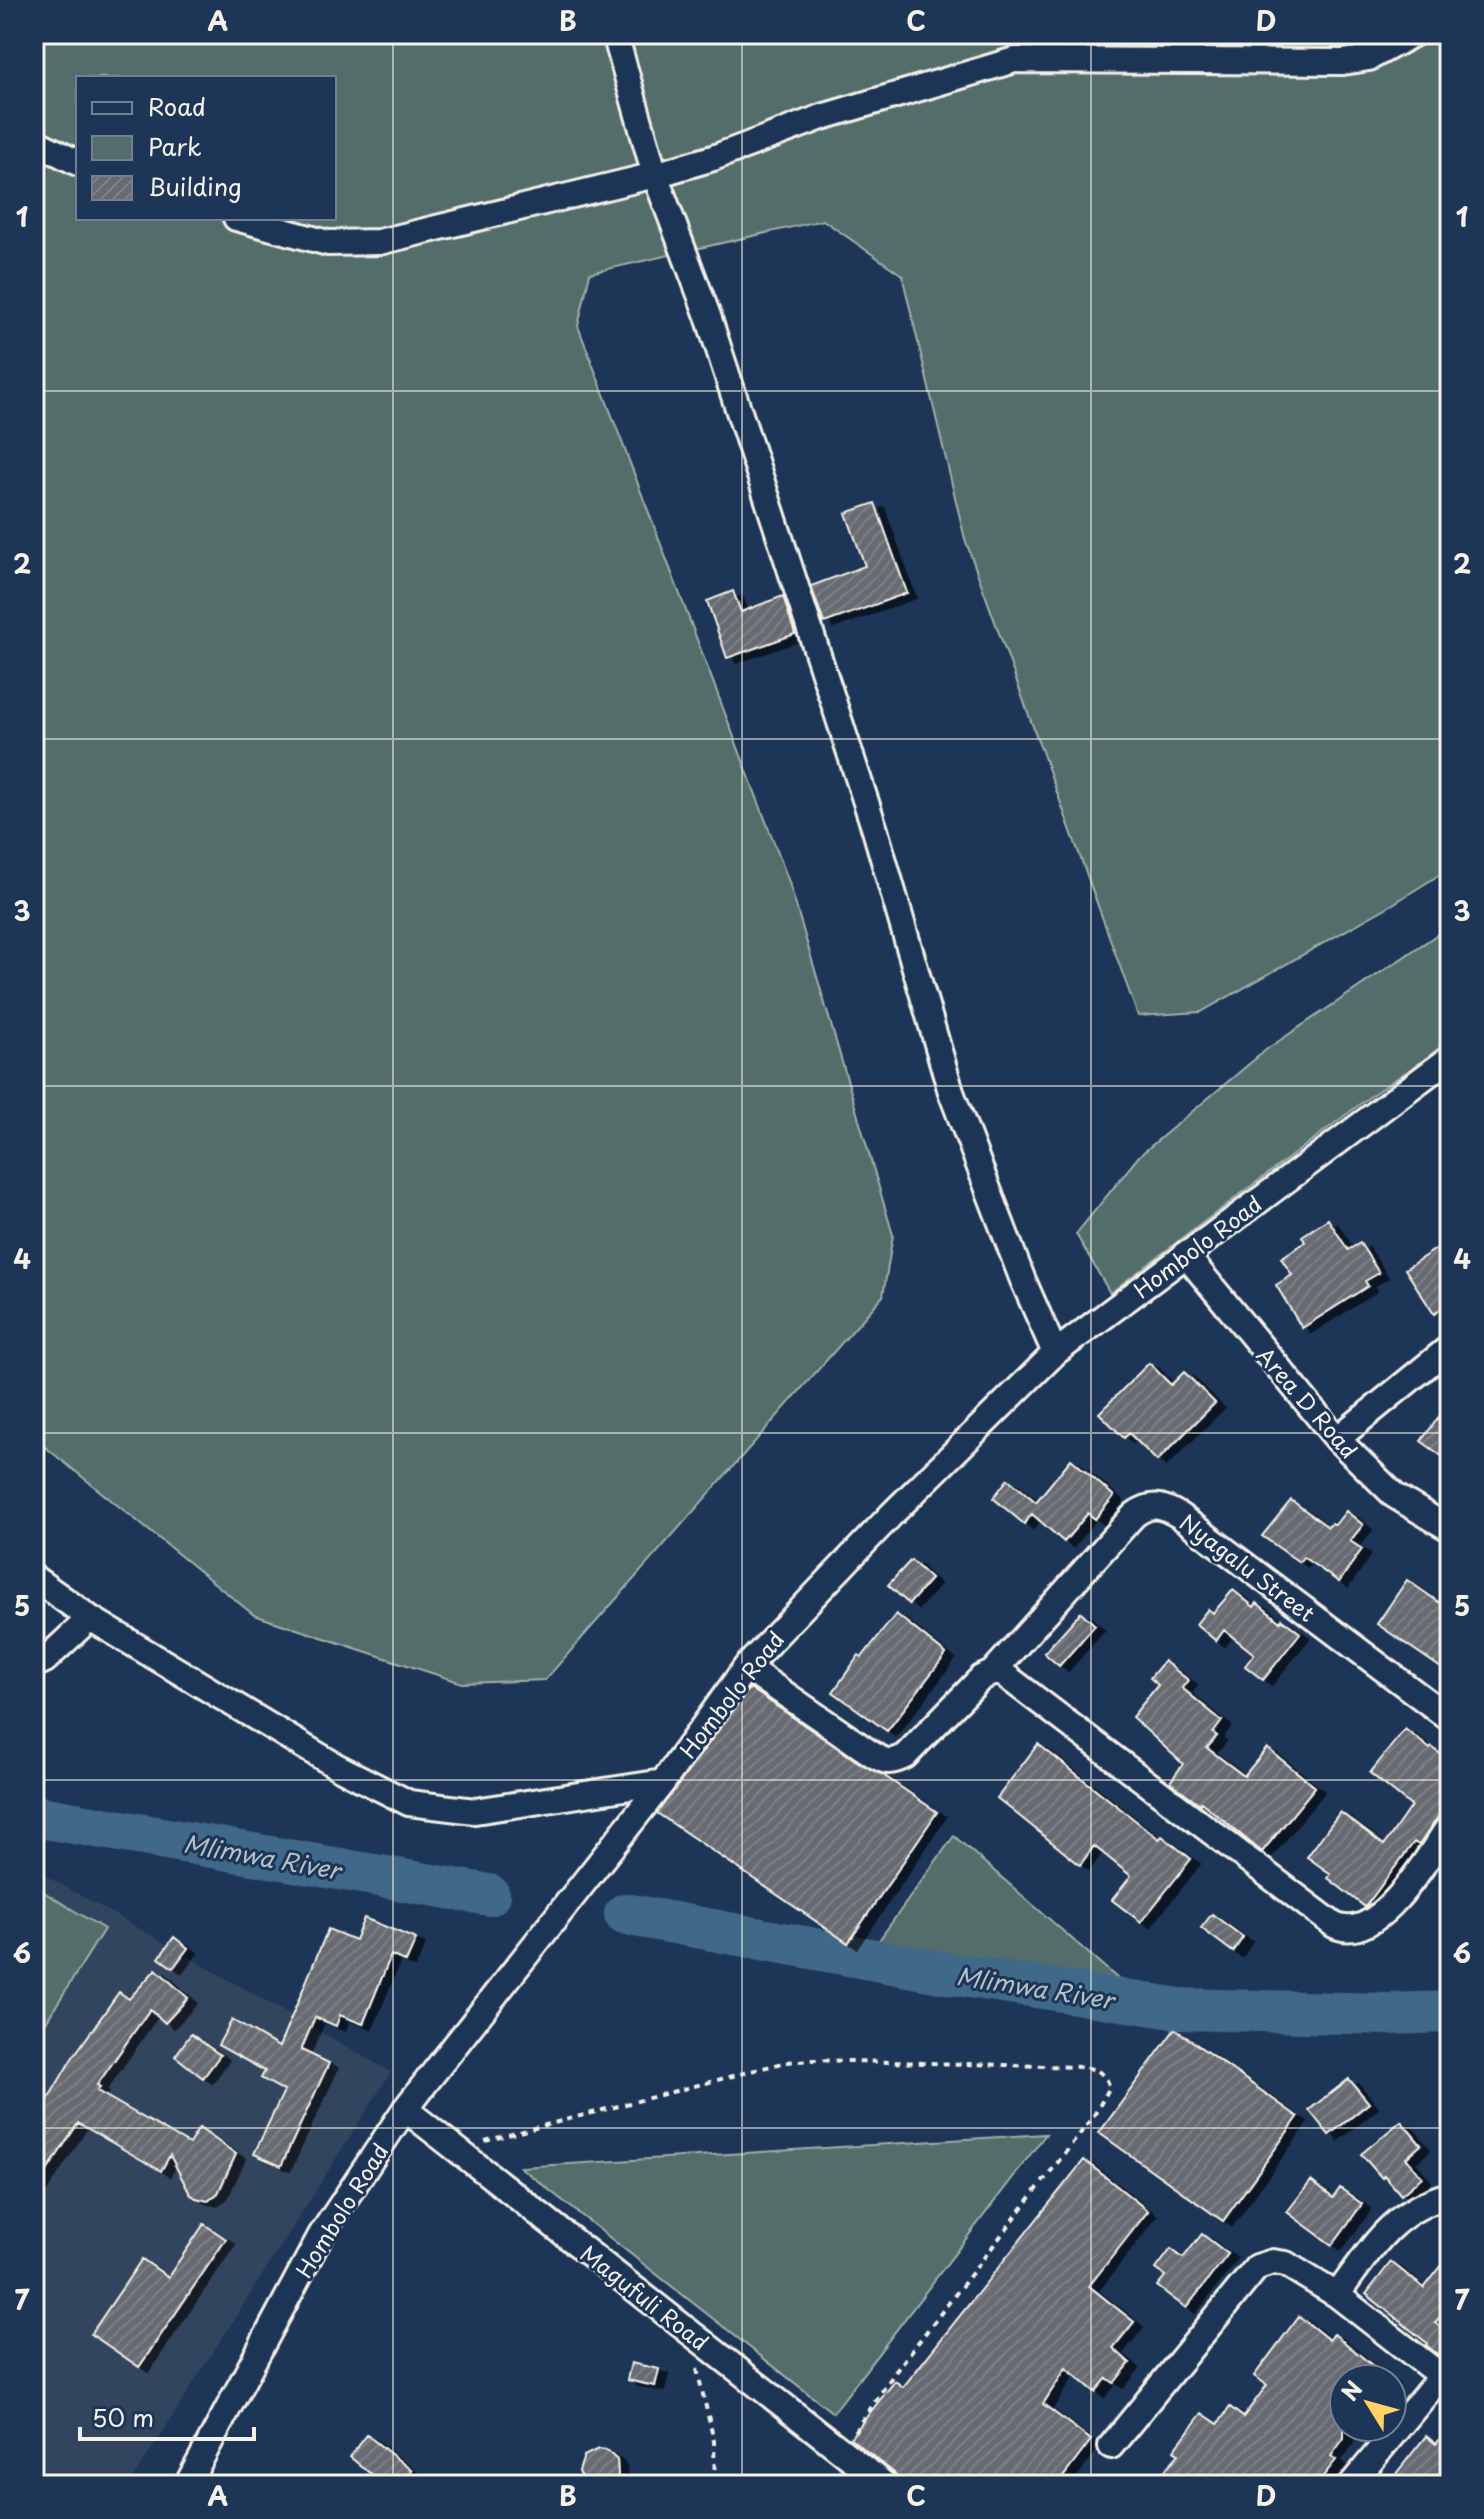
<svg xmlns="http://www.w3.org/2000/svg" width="1484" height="2519" viewBox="0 0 1484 2519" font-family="'Playpen Sans',sans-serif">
<defs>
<pattern id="building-hatch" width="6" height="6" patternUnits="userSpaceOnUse" patternTransform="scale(2)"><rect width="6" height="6" fill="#676a71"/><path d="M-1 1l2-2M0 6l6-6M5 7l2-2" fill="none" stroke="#7d8085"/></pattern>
<filter id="shadow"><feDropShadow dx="9" dy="5" stdDeviation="0" flood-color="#0009"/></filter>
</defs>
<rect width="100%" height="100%" fill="#1d3557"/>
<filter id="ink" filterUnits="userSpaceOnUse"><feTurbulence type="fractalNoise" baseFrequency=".0125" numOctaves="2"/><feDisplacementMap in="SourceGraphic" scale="16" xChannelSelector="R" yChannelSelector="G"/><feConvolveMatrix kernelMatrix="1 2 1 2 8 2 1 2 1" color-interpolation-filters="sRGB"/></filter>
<g filter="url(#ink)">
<!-- built -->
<path fill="#33455f" d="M34 1869 391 2072 129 2485H34Z"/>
<!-- green -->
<path fill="#526d6b" stroke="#a3afaa" stroke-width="2" fill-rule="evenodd" d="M34 34H1450V868L1393 904 1201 1012 1138 1016 965 539 902 275 823 220 590 273 578 326 789 882 893 1235 883 1296 545 1680 462 1683 254 1615 34 1438ZM78 78H334V218H78Z
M1450 926V1043L1376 1092 1110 1293 1076 1234 1139 1156 1267 1049Z
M954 1836 1126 1986 877 1943Z
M34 1886 104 1929 34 2041Z
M1046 2134 833 2413 520 2167Z"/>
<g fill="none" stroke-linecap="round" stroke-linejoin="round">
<!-- river -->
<path stroke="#406888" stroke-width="42" d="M34 1816 489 1895
M625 1914 957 1975 1180 2009 1388 2014 1450 2012"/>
</g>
<!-- building -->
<path fill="url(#building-hatch)" stroke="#f4f1e8" stroke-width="2" filter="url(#shadow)" d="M875 503 907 593 824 623 811 586 865 566 846 513Z
M733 591 741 612 783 596 795 634 727 658 707 601Z
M1328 1219 1348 1250 1360 1243 1379 1273 1365 1281 1368 1286 1302 1328 1276 1285 1292 1275 1281 1258 1305 1242 1302 1236Z
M1442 1245 1450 1257V1303L1434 1314 1405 1269Z
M1149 1363 1171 1385 1184 1372 1215 1403 1157 1461 1129 1433 1124 1438 1099 1413Z
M1450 1402V1462L1421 1441Z
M1071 1459 1114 1496 1095 1519 1088 1513 1064 1542 1032 1514 1024 1524 993 1498 1008 1479 1036 1502Z
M1291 1500 1328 1527 1332 1523 1335 1525 1346 1511 1363 1525 1350 1541 1362 1549 1339 1582 1303 1557 1299 1562 1262 1536Z
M911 1560 931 1579 909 1604 888 1585Z
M1407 1580 1450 1610V1674L1377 1624Z
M1233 1590 1254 1607 1257 1603 1280 1622 1282 1619 1300 1633 1263 1680 1245 1666 1254 1654 1224 1630 1216 1641 1196 1624 1208 1609 1213 1613Z
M1081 1612 1095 1625 1059 1666 1044 1653Z
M896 1614 946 1654 887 1731 833 1692 859 1655 862 1657Z
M1164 1661 1188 1680 1182 1688 1222 1721 1213 1733 1217 1736 1207 1748 1244 1776 1267 1748 1315 1787 1262 1852 1201 1802 1200 1804 1170 1782 1183 1764 1132 1717 1158 1685 1150 1678Z
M750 1688 861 1764 883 1775 937 1812 848 1943 657 1813Z
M1405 1729 1430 1749 1432 1747 1450 1762V1794L1441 1806 1447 1811 1438 1817 1419 1845 1414 1842 1365 1907 1328 1878 1331 1874 1307 1857 1340 1812 1384 1845 1411 1806 1370 1773Z
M1038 1744 1159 1839 1162 1836 1191 1859 1141 1922 1112 1900 1131 1876 1094 1846 1080 1865 997 1798Z
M1212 1914 1243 1937 1233 1952 1201 1928Z
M364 1918 416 1939 406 1962 391 1955 363 2024 340 2015 336 2026 315 2017 301 2050 329 2063 281 2166 254 2154 284 2091 261 2078 265 2071 218 2045 232 2020 279 2047 328 1929 355 1940Z
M174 1937 188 1948 173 1968 159 1958Z
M156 1969 188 1998 165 2023 150 2009 97 2085 100 2087 97 2091 189 2144 199 2128 236 2154 218 2193 208 2201 196 2198 190 2194 170 2155 161 2171 78 2123 34 2191V2123L71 2060 119 1992 129 1999Z
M1175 2029 1298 2117 1223 2221 1099 2133Z
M191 2034 220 2055 203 2078 175 2056Z
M1349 2079 1369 2103 1329 2135 1309 2110Z
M1401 2121 1421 2145 1406 2158 1422 2177 1401 2195 1384 2175 1382 2178 1361 2154Z
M1084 2160 1148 2211 1089 2286 1134 2322 1113 2348 1130 2363 1114 2383 1107 2378 1095 2392 1066 2368 1043 2404 1091 2440 1057 2485H900L894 2473 850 2438 895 2381 903 2387Z
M1311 2181 1333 2198 1340 2188 1362 2204 1332 2245 1287 2212Z
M204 2224 226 2239 139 2367 91 2334 142 2259 168 2277Z
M1202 2234 1228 2254 1186 2308 1157 2286 1165 2276 1156 2269 1171 2249 1183 2258Z
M1450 2255V2304L1435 2323 1450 2334V2364L1426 2345 1427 2343 1366 2294 1391 2262 1424 2288Z
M1299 2316 1329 2340 1334 2334 1389 2379H1344V2438L1331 2456 1336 2460 1316 2485H1152L1179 2454 1174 2450 1202 2413 1218 2424 1230 2407 1243 2417 1267 2385 1254 2376Z
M631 2363 659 2369 655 2386 627 2380Z
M1450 2426V2466L1435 2485H1387L1426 2436 1436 2444Z
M367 2435 412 2471 402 2485H364L372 2475 350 2457Z
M598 2449 606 2450 617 2460 618 2475 613 2485H587L581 2478 579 2471 584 2456Z"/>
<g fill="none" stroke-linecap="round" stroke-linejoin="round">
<defs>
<path id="minor" d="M615 34 655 175 708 316 875 830 951 1092 1022 1278 1055 1353
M34 141 78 163
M236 218 328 243 379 242 655 175 713 158 822 117 1015 60 1343 62 1369 58 1413 34
M1185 1254 1337 1439 1395 1496 1450 1529
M1337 1439 1450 1347
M34 1578 90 1618 338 1767 409 1803 475 1811 663 1782
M34 1665 45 1660 90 1618
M746 1667 869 1752C884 1761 888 1765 905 1756L981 1678 992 1673H1002L1334 1925C1378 1947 1428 1856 1450 1825
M992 1673 1134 1515C1151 1502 1162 1505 1180 1516L1450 1719
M405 2109 885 2485
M1337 2295C1371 2250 1391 2210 1450 2195
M1111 2446 1257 2267 1273 2262 1286 2264 1337 2295 1450 2383
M187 2485 321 2235 405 2109 663 1782 746 1667 892 1514 1055 1353 1450 1058
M1351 2485 1441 2376"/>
</defs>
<!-- minor casing -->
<use href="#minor" stroke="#f4f1e8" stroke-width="30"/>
<!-- path -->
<path stroke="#f4f1e8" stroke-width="4" stroke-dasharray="6 6" stroke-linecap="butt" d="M485 2141 786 2062 812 2060 1083 2067 1097 2070 1106 2078 1110 2087 1093 2117 896 2371 854 2432
M697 2369 714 2441 715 2485"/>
<!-- minor -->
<use href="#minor" stroke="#1d3557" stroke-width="24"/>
</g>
</g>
<!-- grid -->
<path fill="none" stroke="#f4f1e8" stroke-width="2" stroke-opacity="0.55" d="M393 34V2485M742 34V2485M1091 34V2485M34 391H1450M34 739H1450M34 1086H1450M34 1433H1450M34 1780H1450M34 2128H1450"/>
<g text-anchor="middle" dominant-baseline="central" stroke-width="6" stroke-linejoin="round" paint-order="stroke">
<!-- street labels -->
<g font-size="22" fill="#f4f1e8" stroke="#1d3557">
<text transform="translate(1197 1246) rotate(-37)">Hombolo Road</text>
<text transform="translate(1308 1402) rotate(49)">Area D Road</text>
<text transform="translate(1248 1567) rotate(37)">Nyagalu Street</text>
<text transform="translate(731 1694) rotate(-52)">Hombolo Road</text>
<text transform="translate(341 2210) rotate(-58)">Hombolo Road</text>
<text transform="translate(645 2297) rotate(38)">Magufuli Road</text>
</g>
<!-- water labels -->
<g font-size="24" font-style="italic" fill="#b5c1c6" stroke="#1d3557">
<text transform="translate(262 1856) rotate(10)">Mlimwa River</text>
<text transform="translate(1035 1987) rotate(9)">Mlimwa River</text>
</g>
</g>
<!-- margin -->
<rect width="1484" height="2519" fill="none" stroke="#1d3557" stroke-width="88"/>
<!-- legend -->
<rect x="76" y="76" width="260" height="144" fill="#1d3557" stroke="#738091" stroke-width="2"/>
<rect x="92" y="102" width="40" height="12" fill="#1d3557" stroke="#738091" stroke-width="2"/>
<text x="148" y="116" font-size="24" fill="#f4f1e8">Road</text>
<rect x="92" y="136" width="40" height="24" fill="#526d6b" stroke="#738091" stroke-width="2"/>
<text x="148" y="156" font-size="24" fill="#f4f1e8">Park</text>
<rect x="92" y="176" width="40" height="24" fill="url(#building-hatch)" stroke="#738091" stroke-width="2"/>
<text x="148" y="196" font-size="24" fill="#f4f1e8">Building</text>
<!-- north arrow -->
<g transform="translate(1368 2403) rotate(307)"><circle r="38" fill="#1d3557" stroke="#738091" stroke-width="2"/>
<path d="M0-6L14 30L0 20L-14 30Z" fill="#ffd166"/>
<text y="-12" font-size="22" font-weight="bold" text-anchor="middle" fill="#f4f1e8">N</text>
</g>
<!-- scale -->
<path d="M80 2427v12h174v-12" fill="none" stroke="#f4f1e8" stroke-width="4"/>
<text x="92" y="2427" font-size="24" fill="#f4f1e8" stroke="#1d3557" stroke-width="6" paint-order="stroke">50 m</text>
<rect x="44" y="44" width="1396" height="2431" fill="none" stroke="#f4f1e8" stroke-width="3"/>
<g font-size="26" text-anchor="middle" font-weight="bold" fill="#f4f1e8">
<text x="218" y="31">A</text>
<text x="568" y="31">B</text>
<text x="916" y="31">C</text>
<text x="1266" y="31">D</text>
<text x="22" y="227">1</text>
<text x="1462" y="227">1</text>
<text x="22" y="574">2</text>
<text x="1462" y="574">2</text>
<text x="22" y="921">3</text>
<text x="1462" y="921">3</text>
<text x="22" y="1269">4</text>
<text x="1462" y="1269">4</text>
<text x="22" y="1616">5</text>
<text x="1462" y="1616">5</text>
<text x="22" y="1963">6</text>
<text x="1462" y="1963">6</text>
<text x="22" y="2310">7</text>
<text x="1462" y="2310">7</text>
<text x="218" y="2506">A</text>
<text x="568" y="2506">B</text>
<text x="916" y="2506">C</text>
<text x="1266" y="2506">D</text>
</g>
</svg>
